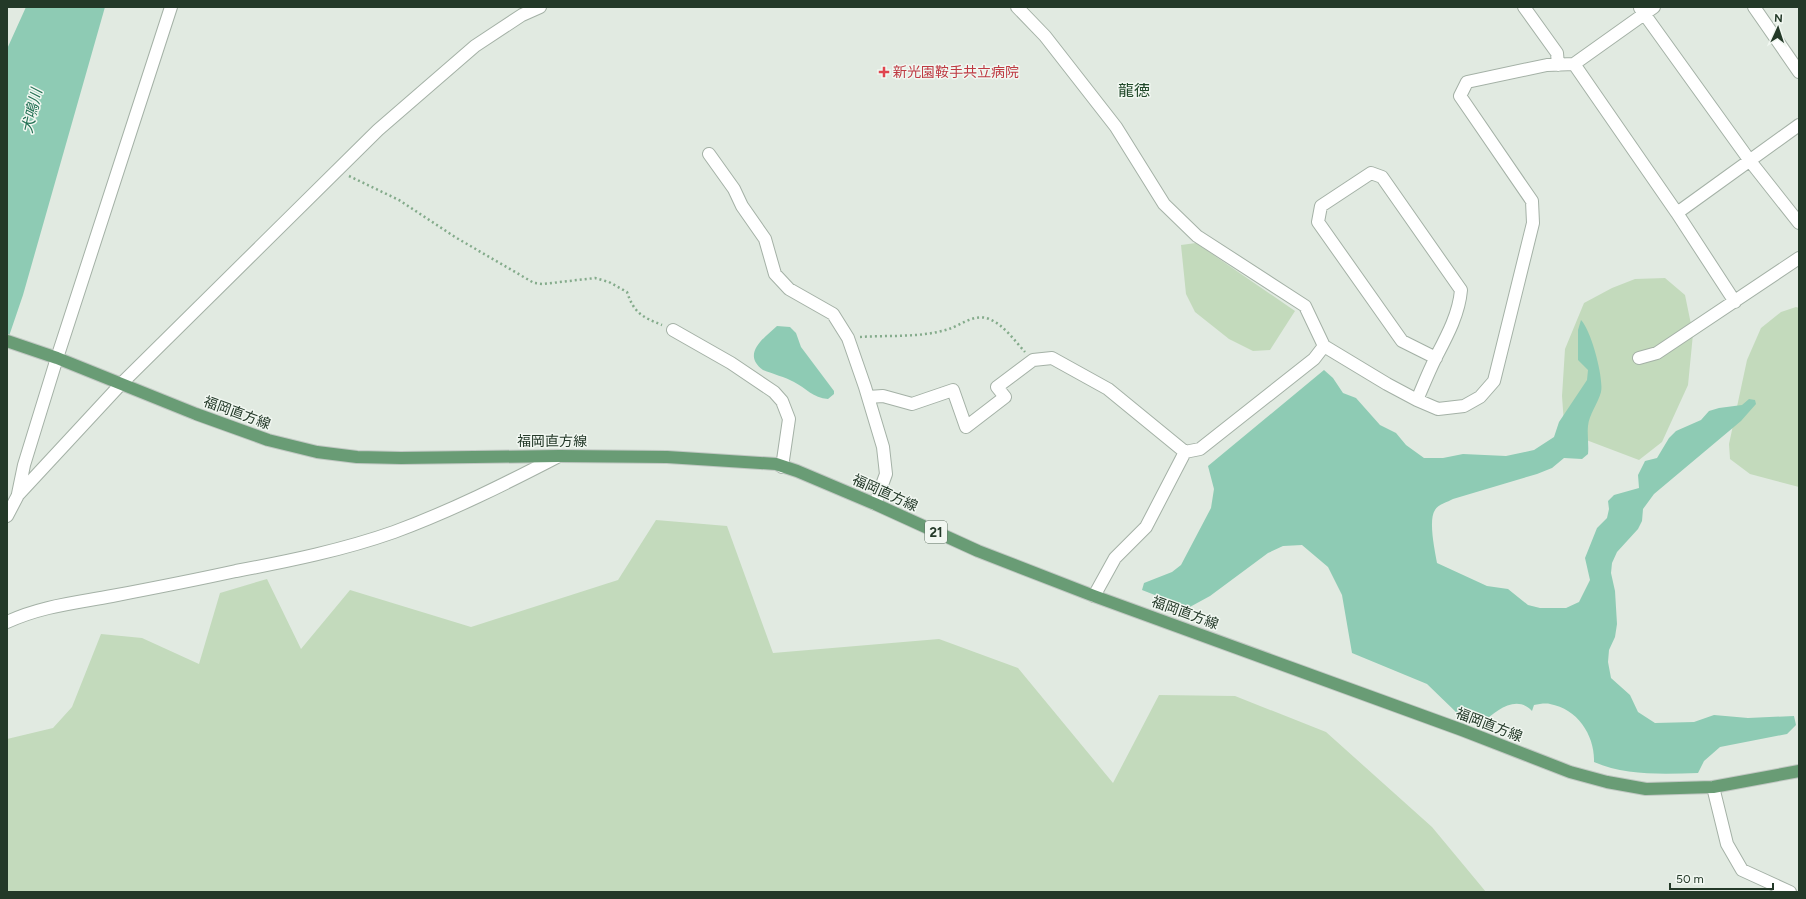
<svg xmlns="http://www.w3.org/2000/svg" width="1806" height="899" viewBox="0 0 1806 899" font-family="Figtree,'Noto Sans JP',sans-serif">
<rect width="100%" height="100%" fill="#e1eae1"/>
<!-- green -->
<path fill="#c3dabc" d="M1196 243 1295 311 1270 350 1253 351 1229 339 1195 312 1186 294 1181 245Z
M1665 278 1685 295 1693 334 1688 385 1662 442 1639 460 1581 438 1564 424 1562 396 1565 349 1584 303 1612 288 1635 279Z
M1796 307 1799 308V487L1750 474 1730 459 1729 444 1747 360 1761 328 1781 312Z
M656 520 727 526 773 653 939 639 1018 668 1113 783 1159 695 1235 696 1326 732 1432 827 1486 892H7V739L53 728 72 707 101 634 142 638 199 664 220 593 267 579 301 649 350 590 471 627 618 580Z"/>
<!-- water -->
<path fill="#8ecbb4" d="M26 7H105L23 295 7 342V49Z
M1581 320C1591 330 1604 378 1601 392 1598 403 1589 415 1588 426 1587 435 1589 445 1588 454L1582 459 1564 458 1552 468 1537 474 1453 499C1448 502 1438 504 1435 510 1428 520 1435 551 1437 563L1487 586 1508 589 1528 605 1540 608H1566L1579 602 1590 580 1585 558 1597 528 1607 518 1609 509 1608 501 1614 495 1639 488 1638 475 1645 461 1657 458 1669 438 1676 431 1701 420 1709 411 1719 408 1742 405 1749 399 1755 400 1756 404 1741 421 1654 494 1643 509 1642 521 1638 529 1617 552 1612 563 1611 573 1615 591 1617 624 1615 637 1609 650 1608 662 1611 678 1630 695 1638 712 1655 723 1694 722 1714 715 1748 718 1794 716 1796 725 1787 734 1720 747 1704 761 1698 773C1664 774 1626 776 1594 762 1595 736 1578 709 1550 704 1546 703 1539 704 1534 705L1532 711C1516 694 1496 711 1482 723L1458 714 1427 684 1352 653 1342 595 1328 567 1302 545 1283 546 1268 553 1210 596 1188 608 1142 590 1144 583 1172 572 1181 565 1211 508 1214 489 1208 466 1324 370 1333 378 1343 393 1356 398 1380 425 1396 433 1406 445 1424 458H1443L1463 454 1506 456 1534 450 1554 437 1559 422 1587 380 1588 370 1578 360V330Z
M777 326 790 327 796 333 801 347 834 391V394L828 399C813 398 806 388 794 382 785 377 773 374 763 370 741 354 764 338 777 326Z"/>
<g fill="none" stroke-linecap="round" stroke-linejoin="round">
<defs>
<path id="minor" d="M1017 7 1045 36 1116 127 1164 204 1197 236 1305 306 1324 346 1387 384 1417 400 1438 409 1464 406 1480 397 1494 381 1533 223 1532 201 1460 96 1467 82 1547 65 1574 64 1654 7
M1524 7 1557 53 1558 65
M1754 7 1799 72
M1640 8 1750 161 1799 223
M1574 64 1677 213 1735 302
M709 154 734 189 742 206 765 239 775 274 789 289 833 314 848 338 865 387 883 447 886 474 875 504
M1677 213 1799 125
M673 330 731 363 774 392 782 401 789 419 782 467
M1639 358 1657 353 1799 258
M868 397 883 396 912 404 953 390 966 427 1005 397 997 387 1033 360 1052 358 1108 389 1185 452
M1417 400C1423 386 1429 371 1436 357 1447 336 1459 314 1461 290L1382 177 1371 173 1321 206 1318 222 1402 341 1436 358
M18 494 24 465 57 358 171 7
M7 516 18 495 121 384 378 130 475 46 522 15 540 7
M1094 596 1115 558 1146 527 1185 452 1200 449 1314 359 1324 346
M7 622C42 606 75 603 112 596 154 588 195 580 236 571 289 561 343 550 394 532 451 511 505 484 559 456
M1713 787 1727 844 1742 870 1790 892"/>
<path id="major" d="M7 341 57 358 196 414 268 440 317 452 357 457 401 458 559 456 667 457 776 464 797 471 875 504 978 551 1094 596 1462 730 1570 772 1607 782 1646 789 1713 787 1799 771"/>
</defs>
<!-- minor casing -->
<use href="#minor" stroke="#a4b1a6" stroke-width="14"/>
<!-- major casing -->
<use href="#major" stroke="#c1c8c3" stroke-width="14"/>
<!-- path -->
<path stroke="#84ab8b" stroke-width="2.5" stroke-dasharray="2 3" stroke-linecap="butt" d="M349 176 399 200 455 237 534 283 543 284 595 278 609 282 627 292C634 313 642 317 662 325
M860 337C889 335 921 338 949 329 961 325 975 313 989 319 1003 324 1015 341 1025 352"/>
<!-- minor -->
<use href="#minor" stroke="#fff" stroke-width="12"/>
<!-- major -->
<use href="#major" stroke="#699c75" stroke-width="12"/>
</g>
<!-- markers -->
<path fill="#e0444e" stroke="#f1f7f1" stroke-width="1.5" d="M882 66h4v4h4v4h-4v4h-4v-4h-4v-4h4z"/>
<g text-anchor="middle" dominant-baseline="central" stroke-width="3" stroke-linejoin="round" paint-order="stroke">
<!-- shield labels -->
<rect fill="#f1f7f1" stroke="#617264" stroke-width="1" x="925" y="521" width="22" height="22" rx="3"/>
<g font-size="13" font-weight="bold" fill="#233928">
<text x="936" y="532">21</text>
</g>
<!-- health labels -->
<g font-size="14" fill="#be3a42" stroke="#f1f7f1" text-anchor="start">
<text x="893" y="72">新光園鞍手共立病院</text>
</g>
<!-- street labels -->
<g font-size="14" fill="#233928" stroke="#f1f7f1">
<text transform="translate(237 413) rotate(20)">福岡直方線</text>
<text x="552" y="441">福岡直方線</text>
<text transform="translate(885 493) rotate(24)">福岡直方線</text>
<text transform="translate(1185 613) rotate(20)">福岡直方線</text>
<text transform="translate(1489 725) rotate(21)">福岡直方線</text>
</g>
<!-- water labels -->
<g font-size="15" font-style="italic" fill="#237054" stroke="#f1f7f1">
<text transform="translate(32 111) rotate(-77)">犬鳴川</text>
</g>
<!-- quarter labels -->
<g font-size="16" fill="#21492a" stroke="#f1f7f1">
<text x="1134" y="90">龍徳</text>
</g>
</g>
<!-- border -->
<rect width="1806" height="899" fill="none" stroke="#233928" stroke-width="16"/>
<!-- north arrow -->
<g transform="translate(1778 28) rotate(3)" stroke="#f1f7f1" stroke-width="3" paint-order="stroke">
<path d="M0-3L7 15L0 10L-7 15Z" fill="#233928"/>
<text y="-6" font-size="11" font-weight="bold" text-anchor="middle" fill="#233928">N</text>
</g>
<!-- scale -->
<path d="M1670 883v6h103v-6" fill="none" stroke="#233928" stroke-width="2"/>
<text x="1676" y="883" font-size="12" fill="#233928" stroke="#f1f7f1" stroke-width="3" paint-order="stroke">50 m</text>
</svg>
